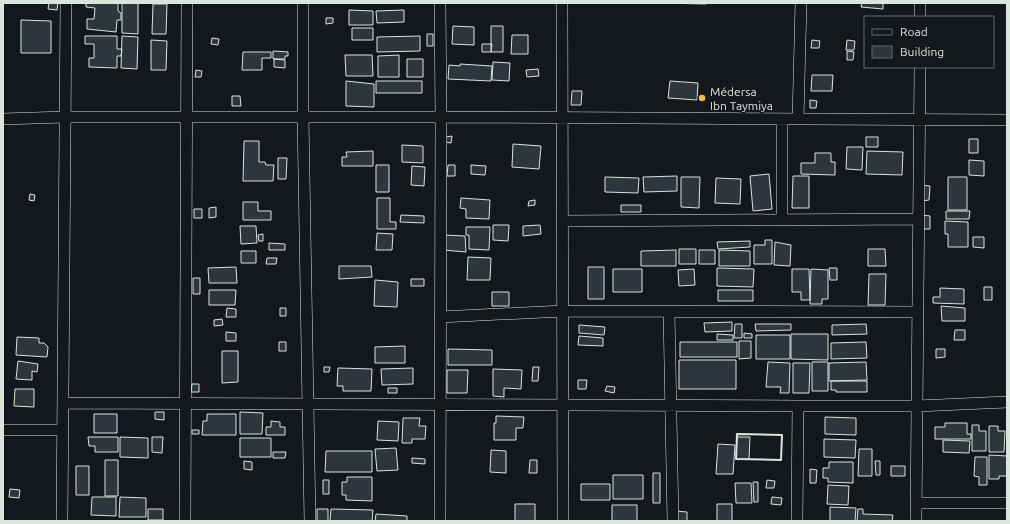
<svg xmlns="http://www.w3.org/2000/svg" width="1010" height="524" viewBox="0 0 1010 524" font-family="Ubuntu,sans-serif">
<rect width="100%" height="100%" fill="#14181c"/>
<!-- building -->
<path fill="#2c363c" stroke="#d8e6dc" d="M49 3H58L57 10 48 9Z
M86 3H118V11L121 13V20H117L116 32 87 29V19H94L95 8 86 7Z
M122 3H138V34L122 33Z
M659 3H706V4Z
M862 3H883V9L861 7Z
M153 4H167L166 34H152Z
M349 10 373 11V25H349Z
M404 10V22L377 23 376 11Z
M326 18H333V23L326 24Z
M21 20 51 21V53H21Z
M453 26 474 27V45L452 44Z
M491 26H503V52H491Z
M352 28H373V40H352Z
M427 34H433V46H427Z
M512 35H528V54H511Z
M85 36H117V49H122L121 56H117V68L89 67V58H94V44H85Z
M122 36 138 37 137 69 121 68Z
M420 36V51L377 52V37Z
M212 38 219 39 218 45 211 44Z
M151 40 167 41 166 70H151Z
M812 40 820 41 819 48H811Z
M847 40 855 41 854 50H846Z
M482 44H492L491 52H482Z
M273 51 288 52V56H285V59H273Z
M847 51 854 52 853 60H847Z
M243 52H271V58H262V70H242Z
M345 55H372L373 76H346Z
M399 55V77H378V56Z
M274 59 285 60V68L274 67Z
M407 59H423V77H407Z
M493 62 510 63 509 81 492 80Z
M460 64 492 66 491 81 448 79 449 65 460 66Z
M538 69 539 76 527 77 526 70Z
M196 70 202 71 201 77H195Z
M812 75H833L832 91H811Z
M346 81 374 84V107L346 106Z
M376 81H422V93H376Z
M670 81 698 83 697 100 668 98Z
M572 91H582L581 105H571Z
M232 96H240L241 106H232Z
M810 100 817 101 816 108H810Z
M452 136 451 143 445 142 446 137Z
M866 137H878V147H866Z
M969 139H978V153H969Z
M244 141H259V162H265L266 165H274L273 181H243Z
M513 144 541 146 539 169 512 167Z
M402 145 423 146V163L402 162Z
M847 147H863L862 170 846 169Z
M373 151V166H342V157H347L346 152Z
M867 151 903 152 902 175 866 174Z
M815 153H831V162H835V175L801 174V163H815Z
M278 158H287L286 179H278Z
M969 160 984 161V176L969 175Z
M376 165H389V192H376Z
M448 165H455V176H447Z
M471 165 486 166 485 175 471 174Z
M412 166 425 167 424 186 411 185Z
M769 174 772 209 753 211 750 176Z
M677 176V191L644 192 643 177Z
M793 176H809V208H792Z
M605 177 639 178 638 193 605 192Z
M681 177H700L699 208 681 207Z
M948 177H967V210H948Z
M716 178 741 179 740 204 715 203Z
M922 185 930 186 929 200 922 201Z
M30 194 35 195 34 201 29 200Z
M377 198H390V222H396V229H377Z
M461 198 490 200 489 219 466 218V209L460 208Z
M535 200V205L528 206 529 201Z
M243 202H258V211H271V220H243Z
M621 205H641V212H621Z
M216 207V217L209 218V208Z
M194 209H202V218H194Z
M946 211H970L969 219H946Z
M401 215 424 216V223L400 222Z
M922 215 930 216V229H921Z
M945 221 968 222V247H948V234H945Z
M493 225H509L508 241 493 240Z
M540 225 541 234 523 236V226Z
M240 226H256L257 243 241 244Z
M466 227H490L489 250 469 249V235H466Z
M377 233 393 234 392 250H376Z
M263 234V241H259L258 235Z
M444 235 465 236 466 252 443 250Z
M973 237H984V248L973 247Z
M765 240H772V264H754V245H765Z
M750 241V247L718 249 717 242Z
M775 242 791 245 790 266 774 265Z
M269 243 285 244V250H269Z
M679 249H696V264H679Z
M868 249H885L886 266H868Z
M676 250V266H641V251Z
M699 250H715V264H699Z
M719 250 750 251V266H719Z
M241 251H256V263H241Z
M468 257 491 258 490 280H467Z
M267 258H277L276 264H266Z
M339 266H371L372 277 339 279Z
M236 267 237 283H209L208 268Z
M588 267H604V299H588Z
M717 268 754 269 753 287 717 286Z
M829 268H837V280H830Z
M613 269H642V292H613Z
M694 269 695 285 679 286 678 270Z
M792 269H809L810 300H801V292H792Z
M811 269 828 270V299H822V304H810Z
M869 274H886L885 305H868Z
M193 278H200V294H193Z
M411 279H424V286H411Z
M375 280 398 282 397 307 374 306Z
M984 287H992V300H984Z
M940 288 964 289V304L933 303V297H940Z
M209 290H236L235 305H209Z
M718 290H753V301H718Z
M492 292H509V306H492Z
M941 306 965 308V321H942Z
M227 308 236 309V317H226Z
M280 308H286V316H280Z
M222 319 223 325 214 326V320Z
M732 322V331L705 332 704 323Z
M735 324H742V338H734Z
M755 324H791V330L756 331Z
M866 324 867 334 832 335V325Z
M579 325 605 327 604 335 579 333Z
M955 330H965V340H954Z
M226 332 236 333V341H226Z
M744 333 752 334V338H744Z
M717 334 733 335V340H717Z
M791 334H828V360L791 359Z
M756 335H790V359H756Z
M579 336 603 338V346L578 345Z
M17 337 39 338V343H44L48 347 47 357 16 355Z
M739 341H751V358L739 359Z
M279 342H286V351H279Z
M680 342H737V357H680Z
M866 342 867 358 831 359V343Z
M405 346V363H375V347Z
M448 349 492 350V365H448Z
M936 349H945V357L936 358Z
M222 351H238V382L222 383Z
M679 360H736V389H679Z
M18 361 38 364 37 372 32 371V380L16 379Z
M768 362 790 363 789 393H780L781 387H766Z
M812 362H828V391H812Z
M866 362 867 380 829 381V363Z
M793 363H810L809 393H793Z
M324 367H330L329 372H324Z
M533 367H539L538 381H532Z
M338 368 372 369 371 391H343V386H337Z
M413 368V384L382 385 381 369Z
M493 369 522 370 521 389 504 388V397L493 396Z
M447 370H468L467 393H447Z
M578 380H587L586 389H578Z
M831 381H867V392H836V390H831Z
M192 384H199V392H191Z
M607 386 615 387 614 393 605 391Z
M388 388H397V393H388Z
M15 389H34V407L14 406Z
M155 412H164V420L155 419Z
M240 412 263 413 262 434H240Z
M94 414H117V433H94Z
M207 414H236V435H202L203 421H207Z
M496 416 524 417 523 428H516V440H494V423H496Z
M825 417 856 418V435L825 434Z
M403 418H420L419 426H426L425 439H412V443H402Z
M271 421 280 422V427H285V435H266V427H271Z
M378 421 399 422 398 441 377 440Z
M945 423H967V434H971V439H935V427H945Z
M972 425H979V431H986V451H972Z
M989 426H998V431H1005L1004 452H989Z
M192 430H199V434H192Z
M88 437H118V452H95V446H89Z
M120 437 148 438V458L120 457Z
M152 437H163L162 453 152 452Z
M737 437H750L749 459H736Z
M240 438H271V457H240Z
M824 439 856 440 855 458 824 457Z
M943 440 970 441 969 453 943 452Z
M718 444 735 445 733 474H716Z
M396 448 398 470 377 471 375 449Z
M859 449H872V476H858Z
M491 450 506 451V473L490 472Z
M326 451H372V472H325Z
M273 452H286L285 458H273Z
M989 455 1007 456V476H999V479H989Z
M975 457H987V485H979V477L974 476Z
M412 458 425 459V464L412 463Z
M105 460H118V496H105Z
M530 460H537V473H529Z
M244 461 252 462V470L244 469Z
M875 461H880V475H876Z
M829 462H853V483L828 482V478H823V468H829Z
M76 466H89V495H76Z
M891 466H905V476H891Z
M810 469 817 470 816 483H810Z
M653 473H660V503H653Z
M613 475H643V499H613Z
M347 477H372V501L346 500V495H342V482H347Z
M323 480H329V494H323Z
M767 480 775 481 774 488H766Z
M753 482H758V502H754Z
M735 483H751L752 503H736Z
M581 484H610V500H581Z
M828 485 849 486 848 505 827 504Z
M10 489 20 490 19 498 9 497Z
M92 497H116V516L91 515Z
M120 497 146 498V517H119Z
M772 497 782 498 781 505 771 504Z
M515 504H535V521H515Z
M717 504H732V521H717Z
M612 505H637V521H612Z
M830 507 856 508 855 521H830Z
M148 509H163V520H148Z
M317 509H328V521H317Z
M331 509 373 510 372 521H330Z
M858 509H863V514L893 515 892 521H857Z
M676 511 687 512V521H676Z
M376 514 407 516V521H375Z"/>
<g fill="none" stroke-linecap="round" stroke-linejoin="round">
<defs>
<path id="street" d="M303 3V117L310 521
M562 3 563 521
M920 17V3
M3 119 65 117H441L440 3
M798 119 801 3
M782 220V119
M563 221 918 219
M669 312 673 521
M440 317 564 311 918 312
M63 403 798 406H917L1007 402
M3 430H63
M916 503H1007
M62 521 66 3
M185 521 187 3
M440 521 441 117 1007 120
M797 521 798 406
M916 521 920 67"/>
</defs>
<!-- street casing -->
<use href="#street" stroke="#d8e6dc" stroke-width="12"/>
<!-- street -->
<use href="#street" stroke="#14181c" stroke-width="11"/>
<!-- wall -->
<path stroke="#d8e6dc" stroke-width="2" d="M737 434 782 435 781 460 736 459Z"/>
</g>
<!-- markers -->
<circle fill="#ffb74d" stroke="#14181c" stroke-width="1.5" cx="702" cy="98" r="4"/>
<g text-anchor="middle" dominant-baseline="central" stroke-width="3" stroke-linejoin="round" paint-order="stroke">
<!-- poi labels -->
<g font-size="12" fill="#d8e6dc" stroke="#14181c" text-anchor="start">
<text x="710" y="91">Médersa<tspan x="710" dy="14">Ibn Taymiya</tspan></text>
</g>
</g>
<!-- border -->
<rect width="1010" height="524" fill="none" stroke="#d8e6dc" stroke-width="8"/>
<!-- legend -->
<rect x="864" y="16" width="130" height="52" fill="#14181c" stroke="#626a69"/>
<rect x="872" y="29" width="20" height="6" fill="#14181c" stroke="#626a69"/>
<text x="900" y="36" font-size="12" fill="#d8e6dc">Road</text>
<rect x="872" y="46" width="20" height="12" fill="#2c363c" stroke="#626a69"/>
<text x="900" y="56" font-size="12" fill="#d8e6dc">Building</text>
</svg>
